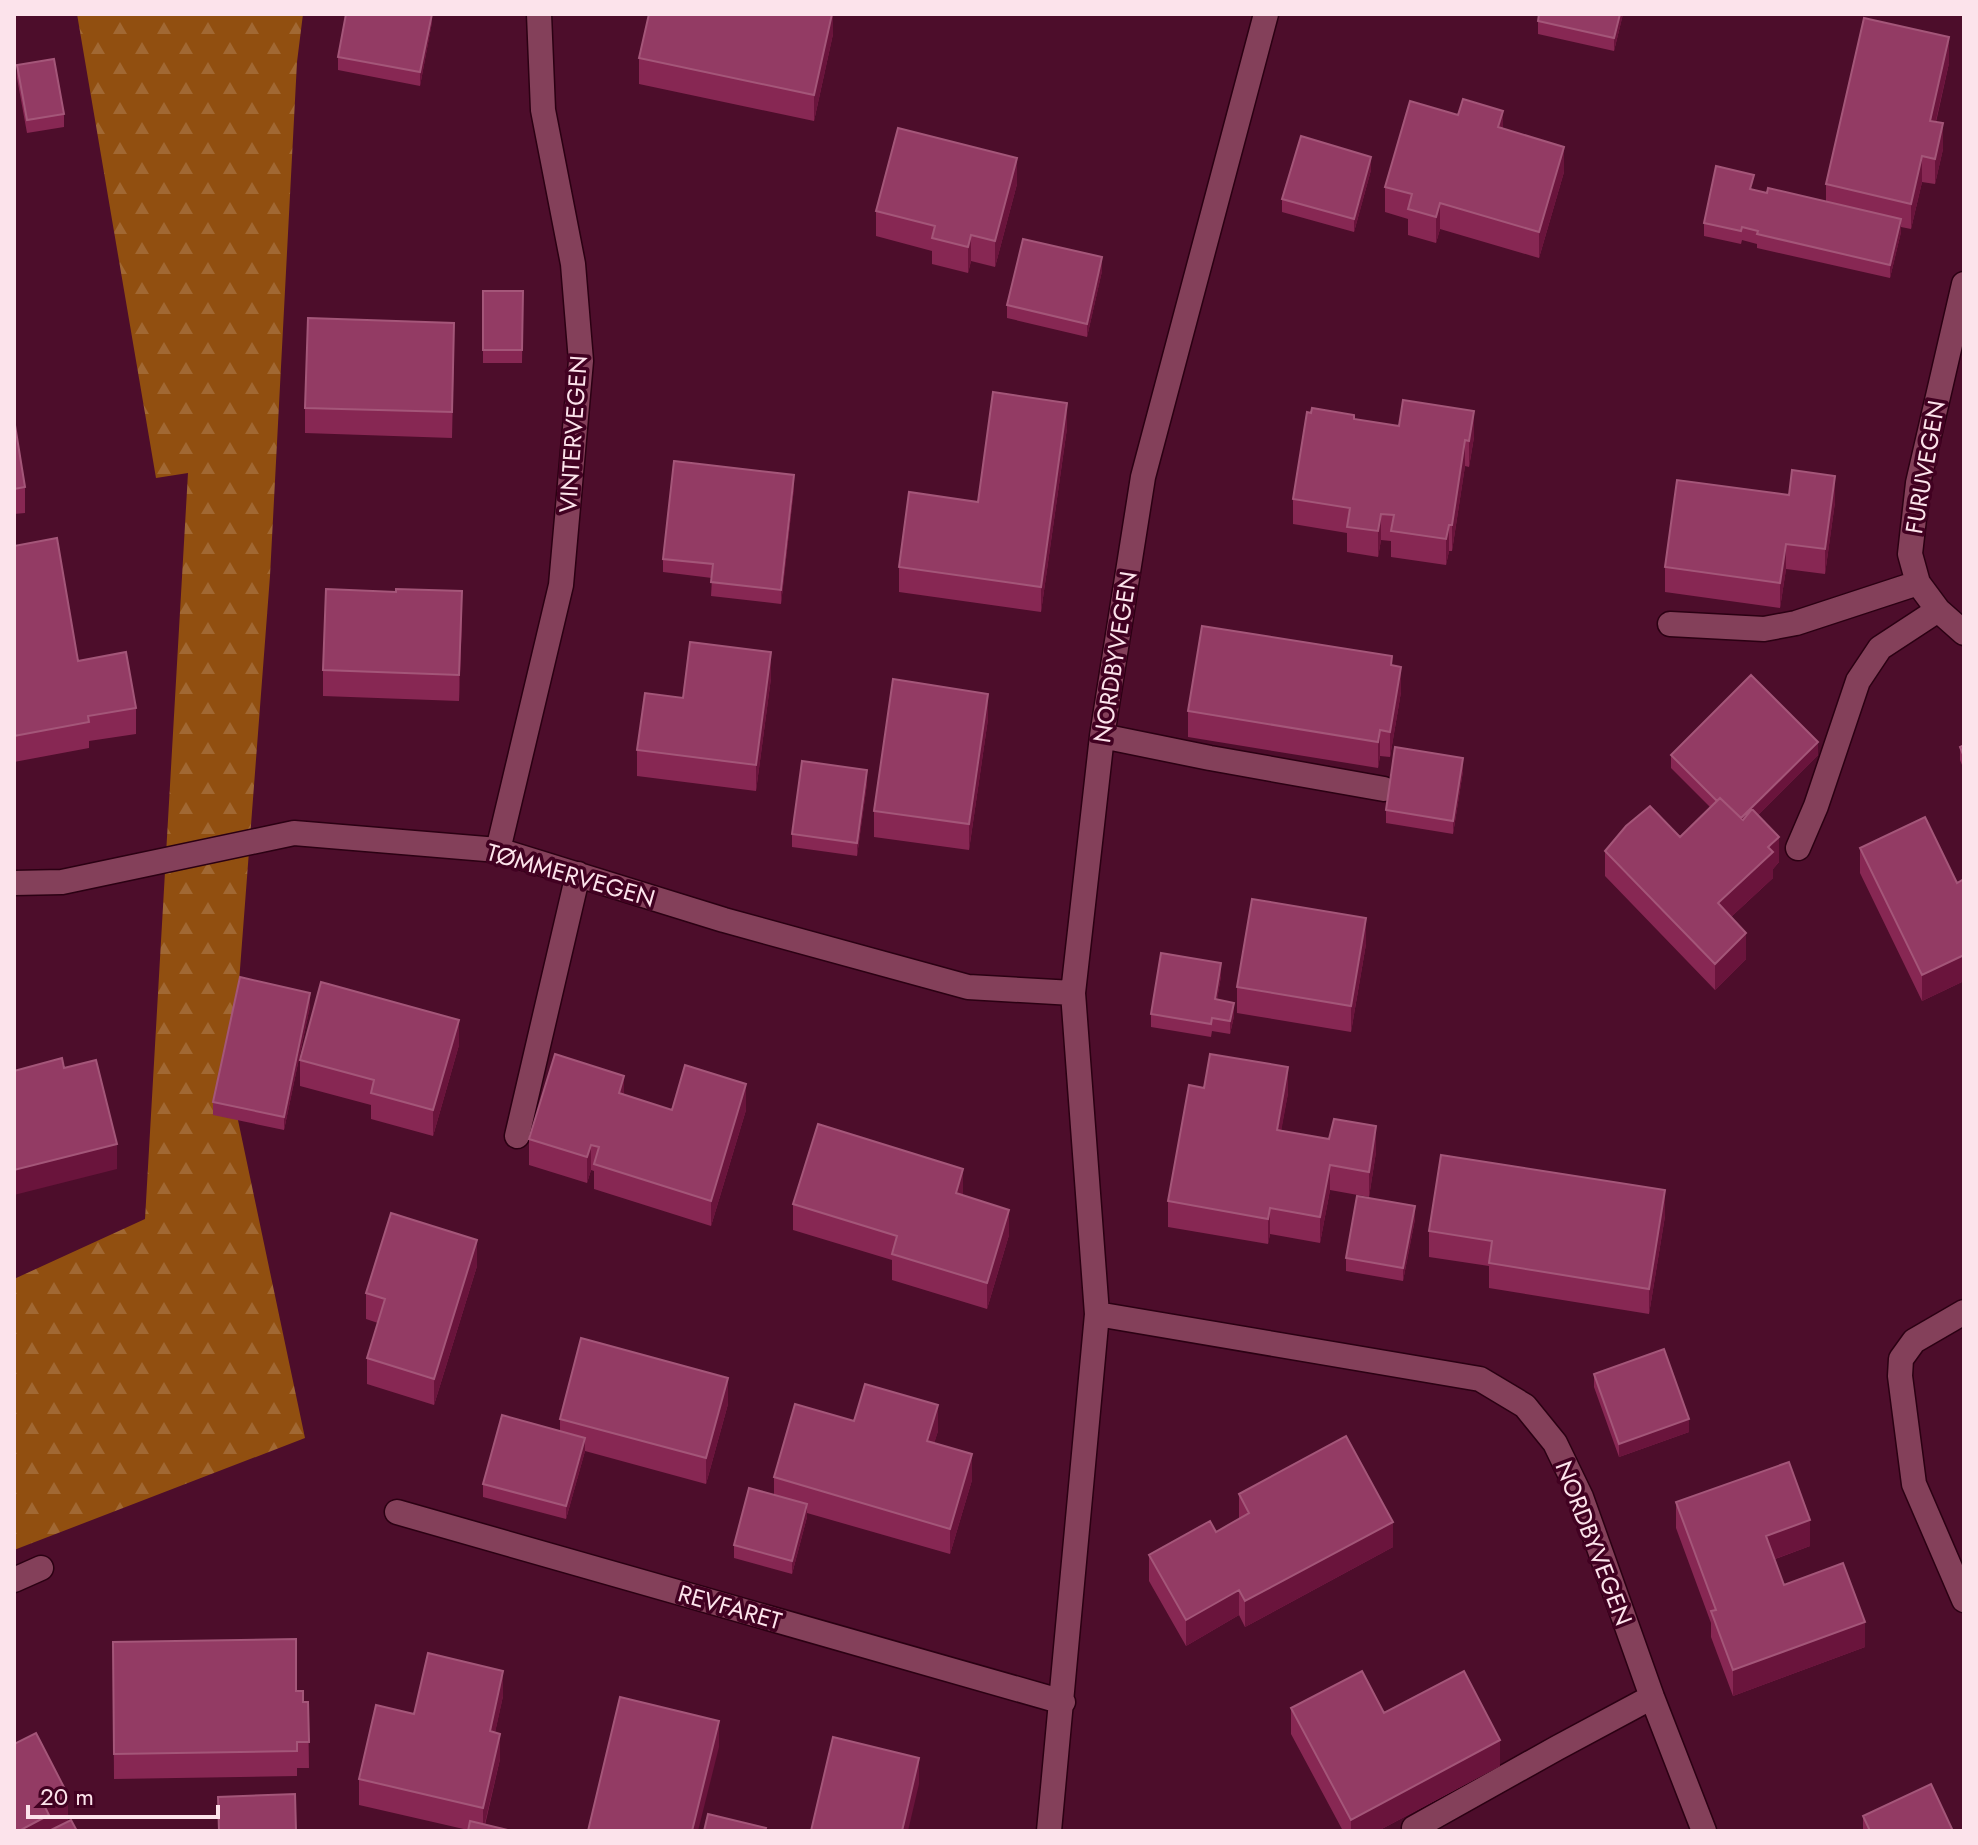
<svg xmlns="http://www.w3.org/2000/svg" width="1978" height="1845" viewBox="0 0 1978 1845" font-family="Jost,sans-serif">
<defs>
<pattern id="forest-firs" width="22" height="20" patternUnits="userSpaceOnUse" patternTransform="scale(2)"><rect width="22" height="20" fill="#914f10"/><path d="M5 1l3.5 6h-7zM16 11l3.5 6h-7z" fill="#a16833"/></pattern>
</defs>
<rect width="100%" height="100%" fill="#4d0d2b"/>
<!-- forest -->
<path fill="url(#forest-firs)" d="M77 14H303L297 62 270 576 231 1087 305 1438 14 1550V1279L145 1219 188 473 156 478Z"/>
<g fill="none" stroke-linecap="round" stroke-linejoin="round">
<defs>
<path id="minor" d="M1964 284 1918 483 1910 554 1918 583 1938 610 1964 633
M1670 624 1764 629 1796 623 1918 583
M1102 736 1210 758 1384 789
M1798 848 1816 806 1858 681 1880 648 1938 610
M498 850 561 585 581 361 573 264 543 110 539 14
M14 883 62 882 294 833 498 850 724 920 968 987 1073 993
M517 1136 578 874
M1964 1312 1914 1341 1901 1359 1900 1376 1914 1484 1964 1600
M1097 1314 1480 1379 1525 1406 1555 1443 1581 1497 1652 1697 1704 1831
M397 1512 1063 1702
M14 1580 41 1568
M1414 1828 1557 1748 1652 1697
M1049 1831 1097 1314 1073 993 1102 736 1143 477 1266 14"/>
</defs>
<!-- minor casing -->
<use href="#minor" stroke="#2b0013" stroke-width="27"/>
<!-- minor -->
<use href="#minor" stroke="#84405a" stroke-width="24"/>
</g>
<!-- wall -->
<path fill="#872753" d="M432 14V22L420 86 338 70V57Z
M833 14V34L814 121 639 84V58Z
M1623 14 1614 51 1538 34V21Z
M1949 63 1936 122 1943 149 1935 184 1922 182 1911 229 1901 227V232L1890 278 1757 248V244L1742 240 1741 244 1704 236V223L1754 190 1767 193 1826 201V184Z
M17 65 64 114V127L27 133 17 78Z
M1503 129 1564 172 1539 258 1440 229 1436 243 1408 235V219L1385 212V187Z
M1371 170 1354 232 1282 212V199Z
M1017 184 995 267 971 261 968 273 932 264V251L876 236V211Z
M1102 271 1087 337 1007 318V305Z
M483 291H523L522 363H483Z
M454 348 452 438 305 433V408Z
M14 419 25 487V513L14 514Z
M1354 419 1474 437 1469 467 1465 466 1452 551H1449L1446 565 1391 557V541L1381 540 1378 557 1347 552V533L1293 524V499Z
M1067 428 1041 612 899 592V567Z
M794 488 781 604 711 596 712 578 663 572V559Z
M1835 502 1825 574 1786 569 1780 608 1665 592V567Z
M14 546 78 661 136 708V734L89 741V748L14 762Z
M462 617 459 701 323 696V670Z
M1392 665 1401 692 1390 757 1380 756 1378 768 1188 737V711Z
M771 678 756 791 637 776V750L683 698Z
M988 719 969 850 874 837V811Z
M1964 745V770L1960 760V747Z
M1671 755H1818L1758 815 1779 862 1773 869V878L1731 917 1746 959 1715 990 1605 876V851L1680 837 1711 808 1671 768Z
M1463 771 1453 834 1386 823V810Z
M867 783 857 856 792 847V834Z
M1860 848 1957 883 1964 879V981L1922 1001 1860 873Z
M1366 944 1351 1032 1237 1013V987Z
M1221 976 1217 999 1234 1016 1230 1034 1212 1031 1211 1037 1151 1027V1014Z
M310 1006 284 1130 213 1115V1102Z
M459 1045 433 1136 371 1119V1105L300 1086V1060Z
M1204 1088 1288 1093 1281 1130 1376 1152 1369 1197 1330 1190 1320 1243 1270 1234 1268 1244 1168 1227V1201Z
M624 1095 672 1110H746L711 1226 594 1189V1171L591 1170 587 1183 529 1165V1139Z
M963 1195 1009 1235 987 1309 892 1280V1260L793 1230V1204Z
M1665 1216 1649 1314 1489 1288V1266L1429 1257V1231Z
M1415 1219 1403 1281 1346 1271V1258Z
M477 1266 434 1405 367 1384V1358L378 1323 366 1319V1293Z
M1594 1374 1689 1432 1619 1457 1594 1387Z
M728 1404 706 1484 585 1451 566 1519 483 1497V1484L560 1431V1419Z
M854 1421 938 1431 934 1443 972 1480 950 1554 807 1513V1517L792 1574 734 1558V1545L774 1495V1477Z
M1239 1494 1393 1547 1245 1627 1239 1615 1186 1646 1149 1581V1555L1216 1532 1239 1519Z
M1676 1502 1810 1546 1775 1559 1784 1585 1865 1647 1733 1696 1711 1637V1623L1676 1528Z
M113 1642 296 1691 303 1702H308L309 1768H297V1776L114 1779Z
M503 1696 495 1732 500 1759 485 1825 468 1830 359 1805V1779Z
M1291 1708 1384 1713 1500 1766 1378 1831H1343L1291 1734Z
M1863 1816 1953 1831H1863Z"/>
<!-- shaded-wall -->
<path fill="#6a143c" d="M432 14V22L420 86V72Z
M832 14H833V34L814 121V95Z
M1620 14H1623L1614 51V38Z
M1949 37V63L1930 146V121Z
M1503 111V136L1498 127Z
M1943 123V149L1935 184V159Z
M1564 147V172L1539 258V232Z
M1922 156V182L1911 229V204Z
M1371 157V170L1354 232V219Z
M1017 158V184L995 267V241Z
M1440 203V229L1436 243V217Z
M1901 219V232L1890 278V265Z
M971 235V261L968 273V247Z
M1102 257V271L1087 337V324Z
M1067 403V428L1041 612V587Z
M1474 411V437L1469 467V441Z
M1465 440V466L1452 551V525Z
M794 475V488L781 604V590Z
M1835 476V502L1825 574V549Z
M1381 514V540L1378 557V531Z
M1449 525V551L1446 565V539Z
M1786 544V569L1780 608V583Z
M462 591V617L459 701V675Z
M771 652V678L756 791V765Z
M1401 667V692L1390 757V732Z
M988 694V719L969 850V824Z
M1380 730V756L1378 768V742Z
M1818 742V755L1738 835V821Z
M1463 758V771L1453 834V821Z
M867 770V783L857 856V843Z
M1779 837V862L1773 869V878L1718 929V903Z
M1366 918V944L1351 1032V1006Z
M1746 933V959L1715 990V964Z
M1964 955V981L1922 1001V975Z
M1221 963V976L1215 1012V999Z
M310 993V1006L284 1130V1117Z
M1234 1003V1016L1230 1034V1021Z
M459 1020V1045L433 1136V1110Z
M1288 1067V1093L1277 1155V1130Z
M624 1076V1102L619 1093Z
M746 1084V1110L711 1226V1201Z
M1376 1126V1152L1369 1197V1172Z
M117 1144V1169L14 1195V1170Z
M591 1145V1170L587 1183V1157Z
M1330 1165V1190L1320 1243V1217Z
M963 1169V1194L956 1219V1193Z
M1665 1190V1216L1649 1314V1289Z
M1415 1206V1219L1403 1281V1268Z
M1270 1208V1234L1268 1244V1219Z
M1009 1210V1235L987 1309V1283Z
M477 1240V1266L434 1405V1379Z
M728 1378V1404L706 1484V1458Z
M938 1405V1431L927 1467V1441Z
M1689 1419V1432L1619 1457V1444Z
M585 1438V1451L566 1519V1506Z
M972 1454V1480L950 1554V1529Z
M807 1504V1517L792 1574V1561Z
M1810 1520V1546L1766 1562V1536Z
M1393 1522V1547L1245 1627V1601Z
M1239 1590V1615L1186 1646V1620Z
M1865 1622V1647L1733 1696V1670Z
M503 1671V1696L490 1756V1731Z
M719 1721V1747L698 1831H692Z
M500 1734V1759L483 1831V1808Z
M1500 1740V1766L1378 1831H1351V1820Z
M919 1758V1784L908 1831H902Z
M68 1795V1821L49 1831H19L45 1807Z"/>
<!-- building -->
<path fill="#933b64" stroke="#a45679" stroke-width="2" d="M346 14H432L420 72 338 57Z
M649 14H832L814 95 639 58Z
M1539 14H1620L1614 38 1538 21Z
M1864 18 1949 37 1930 121 1943 123 1935 159 1922 156 1911 204 1826 184Z
M54 59 64 114 27 120 17 65Z
M1463 99 1503 111 1498 127 1564 147 1539 232 1440 203 1436 217 1408 209 1412 194 1385 187 1410 101 1458 115Z
M898 128 1017 158 995 241 971 235 968 247 932 238 935 226 876 211Z
M1301 136 1371 157 1354 219 1282 199Z
M1716 166 1754 175 1750 189 1767 193 1768 188 1901 219 1890 265 1757 234 1758 231 1742 227 1741 231 1704 223Z
M1023 239 1102 257 1087 324 1007 305Z
M483 291H523L522 350H483Z
M308 318 454 323 452 412 305 408Z
M993 392 1067 403 1041 587 899 567 909 492 978 502Z
M1403 400 1474 411 1469 441 1465 440 1452 525H1449L1446 539 1391 531 1394 515 1381 514 1378 531 1347 527 1350 508 1293 499 1307 412 1311 413 1312 408 1354 415V419L1399 426Z
M14 419 25 487 14 489Z
M674 461 794 475 781 590 711 582 713 564 663 559Z
M1792 470 1835 476 1825 549 1786 544 1780 583 1665 567 1677 480 1789 495Z
M57 538 78 661 126 652 136 708 88 716 89 722 14 736V546Z
M326 589 396 592V589L462 591 459 675 323 670Z
M1202 626 1392 656 1391 665 1401 667 1390 732 1380 730 1378 742 1188 711Z
M690 642 771 652 756 765 637 750 645 693 683 698Z
M1751 675 1818 742 1741 818 1720 798 1717 801 1671 755Z
M893 679 988 694 969 824 874 811Z
M1964 745V757L1960 747Z
M1395 747 1463 758 1453 821 1386 810Z
M802 761 867 770 857 843 792 834Z
M1720 798 1743 820 1752 809 1779 837 1768 847 1773 852 1718 903 1746 933 1715 964 1605 851 1626 826 1650 806 1680 837Z
M1925 817 1957 883 1964 879V955L1922 975 1860 848Z
M1252 899 1366 918 1351 1006 1237 987Z
M1161 953 1221 963 1215 999 1234 1003 1230 1021 1212 1018 1211 1024 1151 1014Z
M240 977 310 993 284 1117 213 1102Z
M321 982 459 1020 433 1110 371 1093 374 1080 300 1060Z
M555 1054 624 1076 619 1093 672 1110 685 1065 746 1084 711 1201 594 1164 599 1147 591 1145 587 1157 529 1139Z
M1210 1054 1288 1067 1277 1130 1329 1139 1334 1119 1376 1126 1369 1172 1330 1165 1320 1217 1270 1208 1268 1219 1168 1201 1189 1085 1204 1088Z
M62 1058 64 1068 96 1060 117 1144 14 1170V1071Z
M818 1124 963 1169 956 1193 1009 1210 987 1283 892 1254 897 1236 793 1204Z
M1441 1155 1665 1190 1649 1289 1489 1263 1492 1241 1429 1231Z
M1357 1196 1415 1206 1403 1268 1346 1258Z
M391 1213 477 1240 434 1379 367 1358 385 1299 366 1293Z
M581 1338 728 1378 706 1458 560 1419Z
M1664 1349 1689 1419 1619 1444 1594 1374Z
M865 1384 938 1405 927 1441 972 1454 950 1529 774 1477 795 1404 854 1421Z
M502 1415 585 1438 566 1506 483 1484Z
M1346 1436 1393 1522 1245 1601 1239 1590 1186 1620 1149 1555 1210 1521 1216 1532 1249 1513 1239 1494Z
M1789 1462 1810 1520 1766 1536 1784 1585 1843 1563 1865 1622 1733 1670 1711 1611 1716 1610 1676 1502Z
M749 1488 807 1504 792 1561 734 1545Z
M296 1639V1691H303V1702H308L309 1742H297V1751L114 1754 113 1642Z
M428 1653 503 1671 490 1731 500 1734 483 1808 359 1779 376 1705 414 1714Z
M1362 1671 1384 1713 1464 1671 1500 1740 1351 1820 1291 1708Z
M620 1697 719 1721 692 1831H588Z
M36 1733 68 1795 45 1807 49 1815 19 1831H14V1744Z
M833 1737 919 1758 902 1831H811Z
M1931 1784 1953 1831H1870L1863 1816Z
M295 1794 296 1831H219L218 1797Z
M708 1814 766 1828 765 1831H704Z
M71 1820 77 1831H49Z
M470 1821 512 1831H468Z"/>
<g text-anchor="middle" dominant-baseline="central" stroke-width="7" stroke-linejoin="round" paint-order="stroke">
<!-- street labels -->
<g font-size="24" fill="#fce3eb" stroke="#410121">
<text transform="translate(573 434) rotate(-86)">VINTERVEGEN</text>
<text transform="translate(1925 467) rotate(-80)">FURUVEGEN</text>
<text transform="translate(1115 657) rotate(-81)">NORDBYVEGEN</text>
<text transform="translate(571 875) rotate(16)">TØMMERVEGEN</text>
<text transform="translate(1594 1543) rotate(69)">NORDBYVEGEN</text>
<text transform="translate(730 1607) rotate(16)">REVFARET</text>
</g>
</g>
<!-- border -->
<rect width="1978" height="1845" fill="none" stroke="#fce3eb" stroke-width="32"/>
<!-- scale -->
<path d="M28 1805v12h190v-12" fill="none" stroke="#fce3eb" stroke-width="4"/>
<text x="40" y="1805" font-size="24" fill="#fce3eb" stroke="#410121" stroke-width="6" paint-order="stroke">20 m</text>
</svg>
